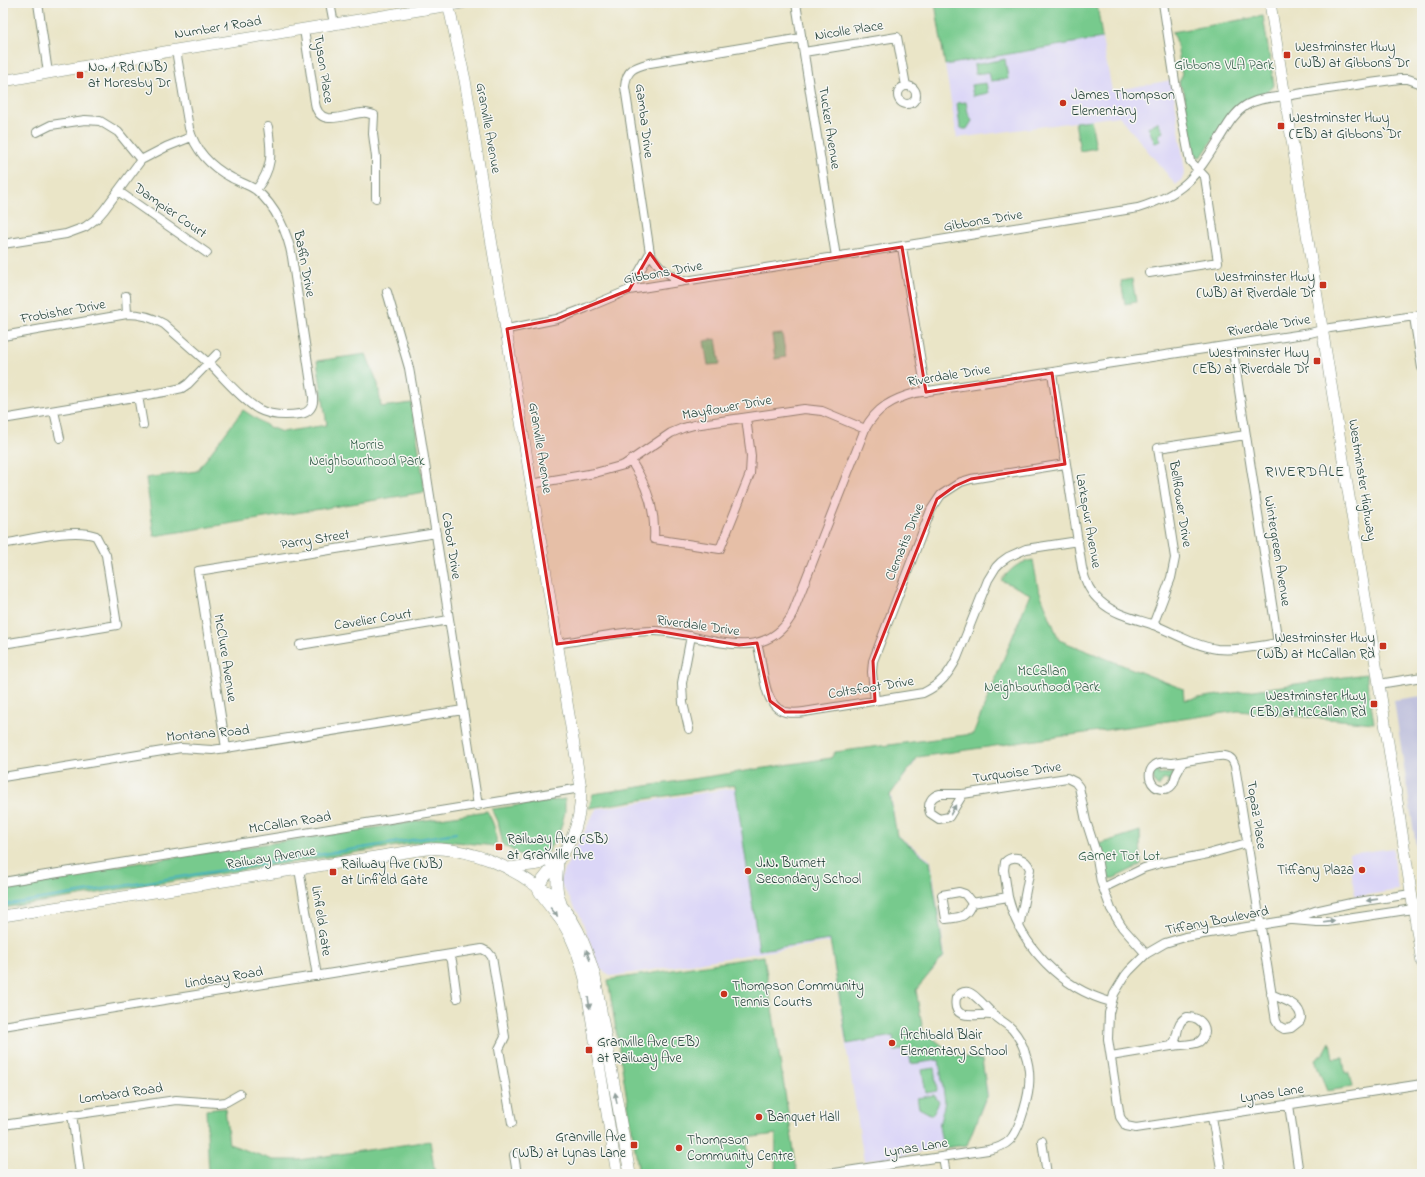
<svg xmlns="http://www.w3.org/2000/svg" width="1425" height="1177" viewBox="0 0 1425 1177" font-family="'Indie Flower',sans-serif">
<rect width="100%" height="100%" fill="#f6f6f2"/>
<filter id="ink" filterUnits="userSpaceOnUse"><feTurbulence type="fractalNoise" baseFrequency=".025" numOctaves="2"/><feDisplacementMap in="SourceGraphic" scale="8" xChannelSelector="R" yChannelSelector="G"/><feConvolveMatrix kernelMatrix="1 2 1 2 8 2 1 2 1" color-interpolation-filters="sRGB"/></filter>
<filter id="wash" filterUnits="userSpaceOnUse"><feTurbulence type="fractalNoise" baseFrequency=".012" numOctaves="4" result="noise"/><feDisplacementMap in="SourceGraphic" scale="16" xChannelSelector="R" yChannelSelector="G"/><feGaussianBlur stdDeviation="0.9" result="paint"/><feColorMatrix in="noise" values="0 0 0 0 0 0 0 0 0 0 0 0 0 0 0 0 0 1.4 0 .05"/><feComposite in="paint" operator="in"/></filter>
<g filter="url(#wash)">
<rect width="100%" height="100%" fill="#eae5c7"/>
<!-- built -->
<path fill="#dbd6f7" d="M1102 38 1112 91 1172 80 1185 172 1182 179 1176 185 1119 116 957 138 945 65Z
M917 760 891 794 897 835 931 860 945 956 916 990 923 1031 955 1055 982 1059 988 1094 967 1145 864 1161 830 942 612 976 600 969 581 918 559 881 596 809Z
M1393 848 1398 890 1355 897 1349 854Z"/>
<!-- industrial -->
<path fill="#c1c2dd" d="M1422 696V886L1394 700Z"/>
<!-- green -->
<path fill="#77ca8d" stroke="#4b8460" d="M935 3H1097L1102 38 945 65Z
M1263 16 1274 85 1266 93 1245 101 1235 107 1202 156 1199 157 1193 154 1192 150 1193 148 1189 122 1185 117 1184 113 1186 107 1184 91 1180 86 1179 82 1182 76 1176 39 1172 32Z
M1005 59 1008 79 991 81 989 72 975 74 974 65Z
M986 83 988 93 973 96 971 85Z
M966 102 968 113 972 121 967 129H963L960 127 957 103Z
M1091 120 1096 148 1080 151 1075 122Z
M1158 122 1163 132 1158 135 1161 140 1155 143 1148 127Z
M1132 279 1136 302 1125 304 1121 281Z
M782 334 786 357 775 359 772 335Z
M716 339 720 364 708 365 704 341Z
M366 354 378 384 381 407 412 403 425 492 154 536 146 478 197 471 243 410 269 427 282 432 327 425 317 361Z
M1033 560 1038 588 1059 640 1183 689 1184 700 1366 674 1374 723 1238 711 918 757 890 795 897 836 930 861 944 956 916 990 923 1031 955 1055 982 1060 987 1094 967 1145 943 1148 939 1126 945 1102 939 1060 911 1064 909 1049 895 1051 893 1036 847 1044 830 940 759 950 735 785 589 808 593 794 831 758 835 752 973 734 1030 594 1001 580C1013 568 1016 563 1033 560Z
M1174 767 1175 769 1171 782 1167 786 1169 779 1162 780 1159 787 1155 784 1152 772 1158 768 1160 769 1158 775 1172 773Z
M565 799V812L560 831 548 851 543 856 526 858 503 845 498 821 492 809Z
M487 811C494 824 497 831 496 846L435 840 3 908V883Z
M1140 831 1141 865 1114 878 1106 879 1104 876 1099 844Z
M764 956 797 1171 775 1174 776 1134 746 1138 751 1174H639L608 980Z
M1330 1042 1333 1058 1343 1057 1345 1073H1349L1352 1087 1327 1091 1315 1060 1324 1053Z
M934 1068 937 1091 926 1093 922 1070Z
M934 1095 939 1102 932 1115 919 1108 917 1098Z
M225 1108 229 1144 273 1160H299L430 1141 435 1174H209L206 1110Z"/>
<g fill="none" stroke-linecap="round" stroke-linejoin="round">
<!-- stream -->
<path stroke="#42afc0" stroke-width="2" d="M3 905 456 833"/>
</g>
</g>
<g filter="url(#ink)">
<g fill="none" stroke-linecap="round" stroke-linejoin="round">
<defs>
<path id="street" d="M38 3 48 73
M330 3 334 24
M796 3 836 257
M304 29 315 103C319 129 345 114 362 113 366 112 370 114 374 115L373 134 376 157V198
M804 52 897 37 906 86
M898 95a9 9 0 1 1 18 0a9 9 0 1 1-18 0Z
M37 132 51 125 85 120 100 121 118 132 141 160
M256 190C273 168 272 154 268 127
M118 191 207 253
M3 244 66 234 85 227 97 218 104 210 141 160 166 147 191 137
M902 247 926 392
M650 253C658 267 669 276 684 281
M1149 273 1218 262 1205 177 1190 161 1176 88 1163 3
M629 290 650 253 625 87C626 69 635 67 650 63L802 38
M387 292 409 368 421 438 478 806
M126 296 127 314
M1414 317 1422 368
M507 329 557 319 586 308 629 290 1138 208C1183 194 1195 178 1219 139 1226 128 1233 114 1245 106 1257 98 1272 98 1286 96 1324 89 1362 84 1400 79H1408L1422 84
M3 336 127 314C141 314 152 317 164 324 181 339 198 354 215 369 227 382 243 400 258 409 271 416 286 416 300 414 309 413 314 406 313 397L292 257C288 234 276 206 256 190 249 185 239 182 232 178 211 167 195 150 189 128L176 50
M1052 373 1082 568C1085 582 1090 593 1101 602 1115 615 1137 619 1154 625 1174 633 1195 646 1217 649 1237 651 1258 646 1278 643L1232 345
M138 396 143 425
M54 411 60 438
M3 419 164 392 182 388 188 384 217 354
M631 461C647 485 656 510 654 539L720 549 750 474 751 456 746 418
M530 484 595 473 624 465 671 433 683 428 694 425 804 409 822 411 865 429
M3 544C27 540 74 527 96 536L106 555 117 625 3 644
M1153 625 1171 578 1175 558 1158 448 1246 435
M757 643C764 663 761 705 785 712 791 713 798 713 804 712L923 693C940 685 949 674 957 658L988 580 996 567 1001 562 1008 557 1026 549 1078 541
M557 644C589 639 622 631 655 631 701 632 760 668 791 617L865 429C876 408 893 399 915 393L1310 333 1330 328 1422 315
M300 645 449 620
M1379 684 1422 677
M875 701 872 672 873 661 931 510 941 495 961 482 971 479 1065 464
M689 729 683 703 682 683 691 636
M226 748 198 571 436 533
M1183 762C1181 766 1178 771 1176 775 1174 783 1172 789 1163 789 1150 789 1145 772 1155 765 1161 761 1167 763 1173 763 1185 761 1197 759 1210 757 1214 757 1220 755 1225 756 1231 757 1233 760 1235 766L1276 1021 1279 1026 1284 1029 1291 1028 1300 1021 1301 1018C1300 1003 1283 1000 1271 994
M3 777 181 748 212 750 226 748 463 710
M963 794 949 817 939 819 930 813C927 804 931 796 940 794H963L1067 778 1075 782 1079 787 1086 821 1096 852 1101 882 1111 909 1122 927 1146 954
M299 869 317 976
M3 882 581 788
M1103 888 1144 868 1161 863 1208 854 1247 843
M959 892 965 894 972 903C966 918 961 917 946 919L942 895Z
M1411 894 1351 903 1315 911 1290 920 1185 937 1165 943 1146 954 1129 971 1125 976 1114 994 1109 1013 1108 1039 1120 1117 1126 1126 1136 1128 1422 1084
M1008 897 1004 870 1005 862C1013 854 1026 858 1030 869L1019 927
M972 903 1008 897C1020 946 1062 989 1111 1002
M1293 920 1317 922H1327L1413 909
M448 956 452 961 457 998
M1187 1017C1202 1016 1212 1032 1199 1042 1193 1045 1178 1045 1171 1046 1173 1043 1176 1041 1176 1037 1179 1028 1177 1022 1187 1017Z
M3 1026 482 949 488 952 492 957 505 1037 499 1049 512 1123
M1111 1056 1171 1046
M1289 1105 1299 1174
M72 1114 80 1174
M1212 1117 1222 1174
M3 1125 176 1100 217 1103 226 1102 240 1094
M1042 1141 1047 1174
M514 1155 517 1174
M943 1157 946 1174
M827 1174 988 1150C1009 1146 1014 1138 1021 1119 1029 1096 1033 1076 1025 1053 1023 1045 1018 1036 1012 1029 1007 1024 1001 1021 995 1016 989 1011 984 1004 978 999 975 996 972 993 968 992 962 991 959 994 956 998 951 1025 982 1011 996 1016
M1362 1174H1370"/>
<path id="secondary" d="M448 3 465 80 581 788C581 836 565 852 537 887
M1270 3 1379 684 1422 963
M3 81 176 50 462 3
M558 861C557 876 555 890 561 903
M508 868 539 864 548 859 561 856
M537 887C543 901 554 910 562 922 574 940 580 959 585 979L617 1174
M3 916 419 850C426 849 434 848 441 849 475 851 509 866 536 886 539 889 544 889 547 891 552 894 558 901 562 906 579 926 588 952 595 977L630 1174"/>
</defs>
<!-- street casing -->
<use href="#street" stroke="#84917e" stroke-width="10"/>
<!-- secondary casing -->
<use href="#secondary" stroke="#84917e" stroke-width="12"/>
<!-- street -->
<use href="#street" stroke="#fff" stroke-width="8"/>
<!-- secondary -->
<use href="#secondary" stroke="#fff" stroke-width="11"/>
</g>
<!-- one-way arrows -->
<defs><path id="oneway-solid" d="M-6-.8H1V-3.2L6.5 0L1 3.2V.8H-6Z"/></defs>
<g fill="#8f9e9a">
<use href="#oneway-solid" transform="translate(953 810) rotate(-61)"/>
<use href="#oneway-solid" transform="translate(1372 900) rotate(172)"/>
<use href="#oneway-solid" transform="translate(554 912) rotate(50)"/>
<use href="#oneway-solid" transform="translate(1329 921) rotate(-7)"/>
<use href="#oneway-solid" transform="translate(588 955) rotate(-109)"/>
<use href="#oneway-solid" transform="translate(589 1003) rotate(81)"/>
<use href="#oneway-solid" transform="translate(616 1098) rotate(-100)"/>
</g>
</g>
<!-- marked area -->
<path fill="#d62828" fill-opacity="0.2" stroke="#d62828" stroke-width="3" stroke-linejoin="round" d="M902 247 926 392 1052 373 1065 464 971 479 955 486 937 499 873 661 875 701 804 712H785L770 701 757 643 739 645 656 631 557 644 507 329 557 319 629 290 650 253 662 270 686 281Z"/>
<!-- markers -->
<g fill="#c8321e" stroke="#f6f6f2" stroke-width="1.5">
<rect x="1283" y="51" width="8" height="8" rx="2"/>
<rect x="76" y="71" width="8" height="8" rx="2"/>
<circle cx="1063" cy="103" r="4"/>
<rect x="1277" y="122" width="8" height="8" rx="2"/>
<rect x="1319" y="281" width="8" height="8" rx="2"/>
<rect x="1313" y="357" width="8" height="8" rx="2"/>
<rect x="1379" y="642" width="8" height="8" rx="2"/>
<rect x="1370" y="700" width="8" height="8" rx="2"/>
<rect x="495" y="843" width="8" height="8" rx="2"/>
<circle cx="1362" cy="870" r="4"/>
<circle cx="748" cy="871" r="4"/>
<rect x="329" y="868" width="8" height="8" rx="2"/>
<circle cx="724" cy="994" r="4"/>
<circle cx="892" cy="1043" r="4"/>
<rect x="585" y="1046" width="8" height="8" rx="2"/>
<circle cx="759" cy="1117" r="4"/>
<rect x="630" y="1141" width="8" height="8" rx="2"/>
<circle cx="679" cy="1148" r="4"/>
</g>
<g text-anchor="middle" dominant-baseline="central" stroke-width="3" stroke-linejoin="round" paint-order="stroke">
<!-- street labels -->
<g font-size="14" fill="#1f3d34" stroke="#f6f6f2">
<text transform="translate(218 28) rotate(-9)">Number 1 Road</text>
<text transform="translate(849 31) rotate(-9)">Nicolle Place</text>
<text transform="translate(323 69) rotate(81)">Tyson Place</text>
<text transform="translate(644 121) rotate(83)">Gamba Drive</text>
<text transform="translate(488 128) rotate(80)">Granville Avenue</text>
<text transform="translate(829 128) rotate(81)">Tucker Avenue</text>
<text transform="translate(170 211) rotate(35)">Dampier Court</text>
<text transform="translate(983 221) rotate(-9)">Gibbons Drive</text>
<text transform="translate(304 264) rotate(79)">Baffin Drive</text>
<text transform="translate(663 273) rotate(-10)">Gibbons Drive</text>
<text transform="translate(63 312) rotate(-10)">Frobisher Drive</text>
<text transform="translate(1269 326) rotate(-9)">Riverdale Drive</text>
<text transform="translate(949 376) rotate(-9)">Riverdale Drive</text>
<text transform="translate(727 408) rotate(-10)">Mayflower Drive</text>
<text transform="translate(540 448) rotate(81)">Granville Avenue</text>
<text transform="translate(1362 480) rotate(81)">Westminster Highway</text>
<text transform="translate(1180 504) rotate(81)">Bellflower Drive</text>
<text transform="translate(1088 521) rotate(80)">Larkspur Avenue</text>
<text transform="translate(315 540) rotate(-9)">Parry Street</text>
<text transform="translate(905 542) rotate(-68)">Clematis Drive</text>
<text transform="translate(451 546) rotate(81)">Cabot Drive</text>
<text transform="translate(1277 551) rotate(81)">Wintergreen Avenue</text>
<text transform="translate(373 620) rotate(-9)">Cavelier Court</text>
<text transform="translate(698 626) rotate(8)">Riverdale Drive</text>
<text transform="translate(225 658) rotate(81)">McClure Avenue</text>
<text transform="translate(871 688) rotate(-9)">Coltsfoot Drive</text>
<text transform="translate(208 734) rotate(-5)">Montana Road</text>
<text transform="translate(1017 773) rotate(-8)">Turquoise Drive</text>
<text transform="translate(1256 815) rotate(81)">Topaz Place</text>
<text transform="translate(290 823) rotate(-9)">McCallan Road</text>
<text transform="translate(271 858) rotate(-9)">Railway Avenue</text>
<text transform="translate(321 921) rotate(81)">Linfield Gate</text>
<text transform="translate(1217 921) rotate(-11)">Tiffany Boulevard</text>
<text transform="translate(224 978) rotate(-9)">Lindsay Road</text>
<text transform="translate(121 1094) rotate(-8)">Lombard Road</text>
<text transform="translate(1272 1094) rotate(-9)">Lynas Lane</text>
<text transform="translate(916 1148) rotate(-9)">Lynas Lane</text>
</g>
<!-- poi labels -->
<g font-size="14" fill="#1f3d34" stroke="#f6f6f2" text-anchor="start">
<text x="1295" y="47">Westminster Hwy<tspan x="1295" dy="16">(WB) at Gibbons Dr</tspan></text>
<text x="88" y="67">No. 1 Rd (NB)<tspan x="88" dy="16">at Moresby Dr</tspan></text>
<text x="1071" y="95">James Thompson<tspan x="1071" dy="16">Elementary</tspan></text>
<text x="1289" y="118">Westminster Hwy<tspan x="1289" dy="16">(EB) at Gibbons Dr</tspan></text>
<text x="1315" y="277" text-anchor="end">Westminster Hwy<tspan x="1315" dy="16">(WB) at Riverdale Dr</tspan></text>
<text x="1309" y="353" text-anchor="end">Westminster Hwy<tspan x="1309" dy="16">(EB) at Riverdale Dr</tspan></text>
<text x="1375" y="638" text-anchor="end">Westminster Hwy<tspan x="1375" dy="16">(WB) at McCallan Rd</tspan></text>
<text x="1366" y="696" text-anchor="end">Westminster Hwy<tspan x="1366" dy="16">(EB) at McCallan Rd</tspan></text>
<text x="507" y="839">Railway Ave (SB)<tspan x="507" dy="16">at Granville Ave</tspan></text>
<text x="756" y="863">J.N. Burnett<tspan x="756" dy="16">Secondary School</tspan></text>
<text x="341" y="864">Railway Ave (NB)<tspan x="341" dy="16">at Linfield Gate</tspan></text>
<text x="1354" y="870" text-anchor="end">Tiffany Plaza</text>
<text x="732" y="986">Thompson Community<tspan x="732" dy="16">Tennis Courts</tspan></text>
<text x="900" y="1035">Archibald Blair<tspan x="900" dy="16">Elementary School</tspan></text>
<text x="597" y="1042">Granville Ave (EB)<tspan x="597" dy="16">at Railway Ave</tspan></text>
<text x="767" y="1117">Banquet Hall</text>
<text x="626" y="1137" text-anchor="end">Granville Ave<tspan x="626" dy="16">(WB) at Lynas Lane</tspan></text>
<text x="687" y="1140">Thompson<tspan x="687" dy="16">Community Centre</tspan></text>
</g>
<!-- park labels -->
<g font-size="14" fill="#35604a" stroke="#f6f6f2">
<text x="1224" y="65">Gibbons VLA Park</text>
<text x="367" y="445">Morris<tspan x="367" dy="16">Neighbourhood Park</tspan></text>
<text x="1042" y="671">McCallan<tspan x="1042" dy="16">Neighbourhood Park</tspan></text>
<text x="1119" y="856">Garnet Tot Lot</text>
</g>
<!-- neighbourhood labels -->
<g font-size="15" letter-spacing="1" fill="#1f3d34" stroke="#f6f6f2">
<text x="1305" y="472">RIVERDALE</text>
</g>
</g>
<!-- margin -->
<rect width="1425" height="1177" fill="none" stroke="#f6f6f2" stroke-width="16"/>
</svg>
